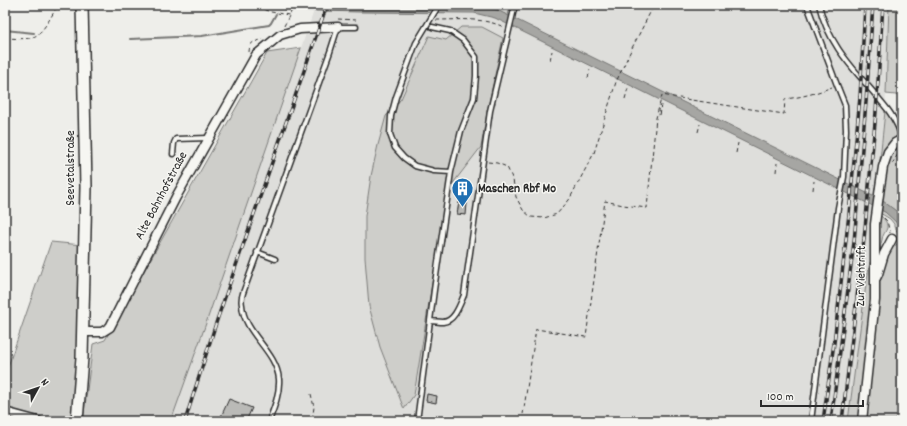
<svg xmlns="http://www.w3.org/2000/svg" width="907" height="426" viewBox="0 0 907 426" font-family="Dekko,sans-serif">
<rect width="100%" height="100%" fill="#eeeeea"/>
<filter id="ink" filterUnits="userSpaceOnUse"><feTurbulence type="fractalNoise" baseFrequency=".025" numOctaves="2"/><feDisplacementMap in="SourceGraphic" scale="8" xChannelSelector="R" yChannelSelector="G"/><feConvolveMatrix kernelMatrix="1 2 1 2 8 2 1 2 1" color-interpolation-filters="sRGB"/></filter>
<g filter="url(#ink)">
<!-- built -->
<path fill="#dededb" d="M316 5H889L886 94 870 262 866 284 848 421H83L93 344 105 340 267 53 301 48Z"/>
<!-- green -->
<path fill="#cececa" stroke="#7c7c7a" d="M476 5H510L508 16 497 10Z
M889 5H902V98L896 95 886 94Z
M461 27H482L503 38 488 107 481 147 447 191 414 395 404 409 380 347 369 306 365 258V216L371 176 378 145 386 116 401 99 429 36 446 40Z
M301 48 204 329 171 421H83L93 344 105 340 267 53Z
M885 111 891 117 894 124 898 138 877 189Z
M902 143V218L896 211 881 200 884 171 894 149 897 145Z
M881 210C890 214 896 222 902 230V395L899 421H848L866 284 870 262 877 259 879 215C883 217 888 222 887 228 886 232 882 235 882 240 880 246 880 253 880 259L898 243C903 236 898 233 894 227V224L890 219 880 213Z
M51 242 82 245 74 421H46L5 409V375Z"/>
<!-- water -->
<path fill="#a6a6a3" stroke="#757573" d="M278 5H476L497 10 883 201 896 211 902 218V230L897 223 885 212 495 18 474 13 359 12 286 10Z
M902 385V421H898Z"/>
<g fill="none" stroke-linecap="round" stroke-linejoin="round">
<!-- stream -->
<path stroke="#757573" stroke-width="2" d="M5 30 34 33
M130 39 202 36 269 25 271 23 276 14"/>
</g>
<!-- building -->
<path fill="#babab7" stroke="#2b2b2b" d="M459 202 467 203 466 215 457 214Z
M427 394 437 396 436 403 426 401Z
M229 399 252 408 246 421H219Z"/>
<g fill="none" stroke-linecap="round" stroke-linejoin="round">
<defs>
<path id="service" d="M439 5 416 43 396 97 391 116 390 134 395 148 404 158 415 166 434 171 451 172
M807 5 837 85 845 105 846 130 844 177 838 208 811 421
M819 5C830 51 861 75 888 110 894 118 898 127 902 135
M173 154 174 143 176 139 209 138
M257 252 275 259
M430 321C434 321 439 322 443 322 455 321 460 304 464 295L490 111 515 5
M269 421C274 408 280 393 279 379 276 350 244 334 242 305 241 301 242 296 243 293L330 52 338 27H356
M417 421 434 290 451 172 461 131 474 98 476 76V57L463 40 450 31 432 27"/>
<path id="minor" d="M876 278 878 274 884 254 892 239
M83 332H102L110 327 176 197 256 55 280 35 300 29 338 27
M5 412 38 421
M862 421 875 300V224L880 187 883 167 888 152 895 143 902 139"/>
<path id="secondary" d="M77 421 82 358 86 187 82 5"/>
</defs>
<!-- service casing -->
<use href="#service" stroke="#2b2b2b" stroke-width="7"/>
<!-- minor casing -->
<use href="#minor" stroke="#2b2b2b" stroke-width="11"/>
<!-- secondary casing -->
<use href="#secondary" stroke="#2b2b2b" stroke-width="14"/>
<!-- path -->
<path stroke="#2b2b2b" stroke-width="1" stroke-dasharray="4 3" stroke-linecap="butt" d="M251 5 271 12 289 15
M338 19 356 20
M436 20C461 20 481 17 504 27
M284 26 292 10 293 5
M5 38C12 38 27 40 33 37 43 34 53 13 58 5
M249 52C250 40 254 43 263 39
M550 60 552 51
M588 78 590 69
M625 99 628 88
M659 115 661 105
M698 132 700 124
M736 153 738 143
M488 162 497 163 507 167 513 180 516 197 523 210 531 217 544 218 557 214 569 200 594 153 616 82 632 48 654 5
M892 164 898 154 902 150
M776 172 777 163
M813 190 814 181
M884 218 887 221 890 233
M311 394 314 407 312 421
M522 421 536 329 586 337 605 201 623 205 647 208 656 118 662 95 691 100 784 114 785 99C802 97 817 93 832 87"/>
<!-- service -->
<use href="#service" stroke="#f6f6f2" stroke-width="4"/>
<!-- minor -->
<use href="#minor" stroke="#f6f6f2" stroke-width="8"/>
<!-- secondary -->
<use href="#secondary" stroke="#f6f6f2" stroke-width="11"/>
<defs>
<path id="rail" d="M185 421 217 320 327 5
M823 421 834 343 849 214 860 97 865 5
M831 421 854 242 866 102 873 5
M842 421 864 239 876 112 883 5"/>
</defs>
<!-- rail casing -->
<use href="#rail" stroke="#2b2b2b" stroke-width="3.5"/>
<!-- rail -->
<use href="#rail" stroke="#f6f6f2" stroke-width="2" stroke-dasharray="6" stroke-linecap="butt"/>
</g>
</g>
<!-- icons -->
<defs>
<symbol id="building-pin" viewBox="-11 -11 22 30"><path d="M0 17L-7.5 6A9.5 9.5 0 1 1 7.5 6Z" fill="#1f6fb2" stroke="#f6f6f2"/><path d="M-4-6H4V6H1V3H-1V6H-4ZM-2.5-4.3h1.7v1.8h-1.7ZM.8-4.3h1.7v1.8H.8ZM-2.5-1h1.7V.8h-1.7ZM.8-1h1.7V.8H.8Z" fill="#fff"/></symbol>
</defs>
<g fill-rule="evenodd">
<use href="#building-pin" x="450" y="176" width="25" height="34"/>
</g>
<g text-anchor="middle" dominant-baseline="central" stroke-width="3" stroke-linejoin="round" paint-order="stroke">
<!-- street labels -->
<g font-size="13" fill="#2b2b2b" stroke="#f6f6f2">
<text transform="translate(71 168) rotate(-90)">Seevetalstraße</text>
<text transform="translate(162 196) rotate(-62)">Alte Bahnhofstraße</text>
<text transform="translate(862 276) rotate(-89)">Zur Viehtrift</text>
</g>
<!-- poi labels -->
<g font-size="13" font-weight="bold" fill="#2b2b2b" stroke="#f6f6f2" text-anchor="start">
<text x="478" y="189">Maschen Rbf Mo</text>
</g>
</g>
<!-- margin -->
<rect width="907" height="426" fill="none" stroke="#f6f6f2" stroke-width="20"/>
<rect x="10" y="10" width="887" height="406" fill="none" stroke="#2b2b2b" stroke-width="1.5" filter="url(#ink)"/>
<!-- north arrow -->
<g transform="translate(38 388) rotate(50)" stroke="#f6f6f2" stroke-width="3" paint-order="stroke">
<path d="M0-3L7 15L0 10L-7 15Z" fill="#2b2b2b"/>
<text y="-6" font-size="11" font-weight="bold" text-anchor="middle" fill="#2b2b2b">N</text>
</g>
<!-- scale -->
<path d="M761 400v6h102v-6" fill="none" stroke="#2b2b2b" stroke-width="2"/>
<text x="767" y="400" font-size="12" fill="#2b2b2b" stroke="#f6f6f2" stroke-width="3" paint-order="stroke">100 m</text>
</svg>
